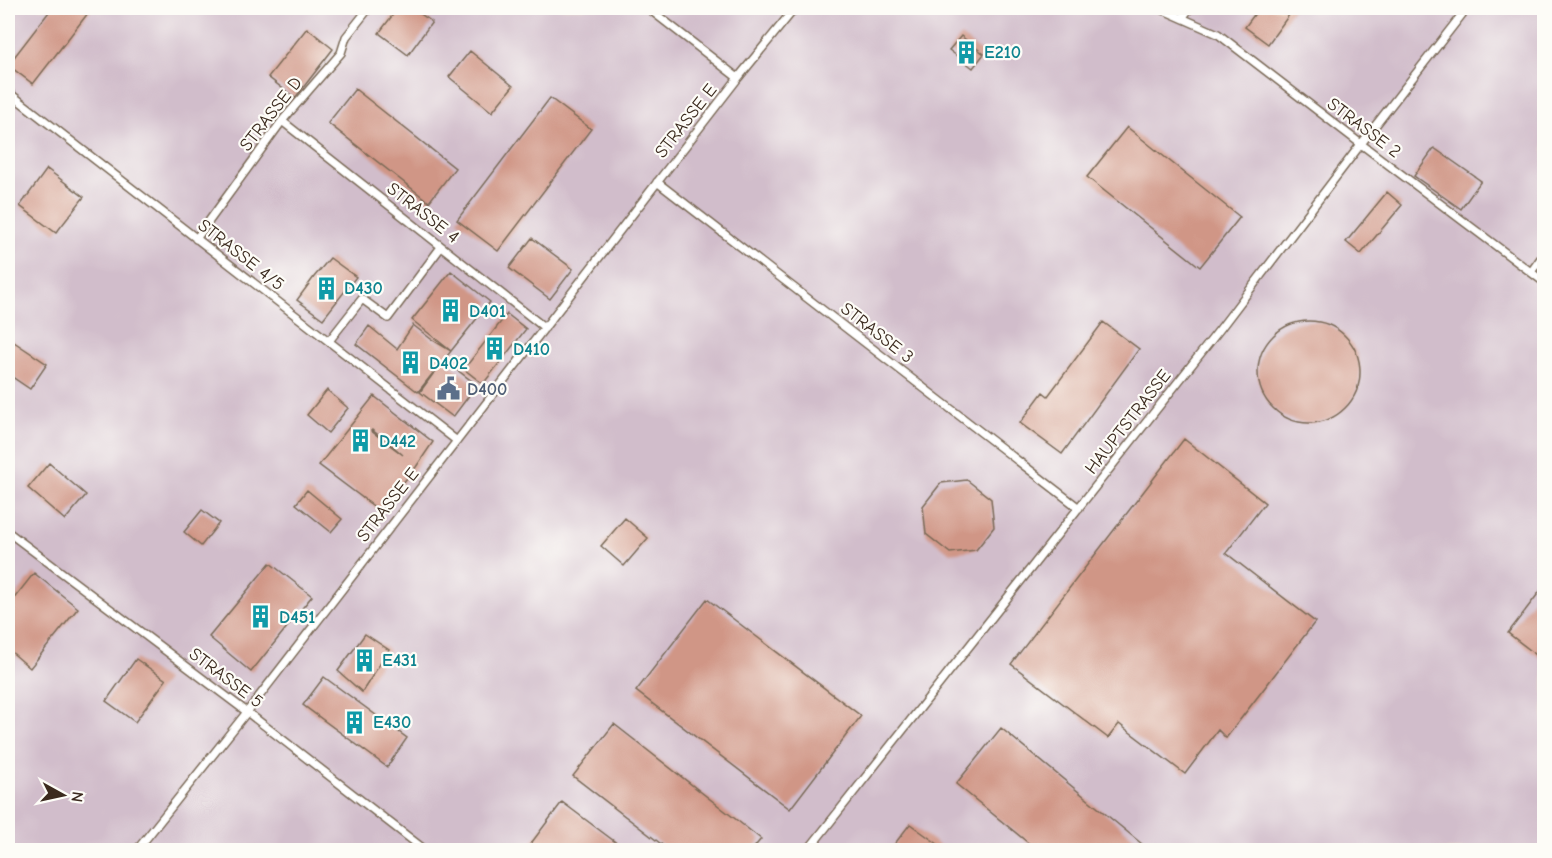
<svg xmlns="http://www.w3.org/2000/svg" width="1552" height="858" viewBox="0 0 1552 858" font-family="'Comic Neue',sans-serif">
<rect width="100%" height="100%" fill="#fdfcf7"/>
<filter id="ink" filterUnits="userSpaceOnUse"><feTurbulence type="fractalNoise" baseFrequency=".0167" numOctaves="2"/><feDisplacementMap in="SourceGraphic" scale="12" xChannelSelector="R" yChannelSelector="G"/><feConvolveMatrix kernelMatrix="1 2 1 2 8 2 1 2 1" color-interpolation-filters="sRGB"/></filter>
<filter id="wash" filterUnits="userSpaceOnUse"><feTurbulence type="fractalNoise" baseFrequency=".008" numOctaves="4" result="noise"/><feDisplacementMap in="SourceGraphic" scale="24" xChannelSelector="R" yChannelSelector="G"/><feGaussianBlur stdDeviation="1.35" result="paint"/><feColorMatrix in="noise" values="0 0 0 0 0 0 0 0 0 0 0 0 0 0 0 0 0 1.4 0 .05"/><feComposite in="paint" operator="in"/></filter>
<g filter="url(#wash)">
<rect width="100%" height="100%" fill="#f0dfbe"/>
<!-- industrial -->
<path fill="#d1bdcb" d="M8 8H1544V850H8Z"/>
<g id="blocks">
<!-- building -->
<path fill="#d09686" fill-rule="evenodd" d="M52 8H92L33 84 8 65Z
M398 8H412L432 22 408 55 379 33Z
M1259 8H1294L1268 44 1245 27Z
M307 28 333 49 295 98 268 77Z
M961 36 984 54 973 68 949 50Z
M470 51 513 86 492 112 449 77Z
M355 89 455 168 429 202 328 123Z
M550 98 591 129 498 251 457 220Z
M1127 127 1240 217 1200 267 1087 177Z
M1434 148 1481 181 1461 209 1414 176Z
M47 169 84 197 56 233 20 206Z
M1387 192 1402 205 1361 254 1346 242Z
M532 238 573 269 550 299 509 268Z
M330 258 356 277 323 319 297 300 314 277Z
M451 271 490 302 451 351 444 360 477 385 453 417 420 392 441 363 418 392 356 344 369 326 397 349 413 325 431 339 451 351 412 320Z
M507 314 526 329 483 384 464 369Z
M1258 372a51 51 0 1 1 102 0a51 51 0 1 1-102 0Z
M1103 322 1139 349 1062 454 1020 423 1043 392 1048 396Z
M8 338 47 364 30 389 8 374Z
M327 390 348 408 328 433 307 415Z
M374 396 433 442 416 467 380 511 319 465ZM372 430 388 442 403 455 371 431Z
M1184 439 1265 503 1226 553 1315 622 1226 738 1218 730 1185 774 1119 724 1108 738 1011 664Z
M49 463 86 495 65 520 28 488Z
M967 480 991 499 994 527 976 550 950 553 926 534 923 506 941 483Z
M307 490 342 519 331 532 296 504Z
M202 510 219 523 201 546 184 532Z
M625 518 648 538 624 566 601 546Z
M270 563 312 596 251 672 209 637Z
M34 573 78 608 30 668 8 649V606Z
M1544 586V661L1508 633Z
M707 599 861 716 790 809 636 691Z
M365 634 389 650 362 692 338 671Z
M136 659 166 680 135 722 106 701Z
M324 677 407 738 387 767 303 705Z
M614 724 761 839 752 850H669L573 776Z
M1001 728 1142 844 1137 850H1037L956 784Z
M562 802 626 850H526Z
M910 824 946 850H890Z"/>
</g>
</g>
<g filter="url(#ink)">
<use href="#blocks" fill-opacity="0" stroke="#7a6956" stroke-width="1.5"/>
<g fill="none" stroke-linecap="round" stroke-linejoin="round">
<defs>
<path id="lane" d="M648 8 738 78
M1159 8 1218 34 1361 144 1544 282
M1182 18 1190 8
M8 92 457 441
M282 121 545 328
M657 182 1079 508
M196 239 282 121 341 53 346 37 369 8
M1531 272 1544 254
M329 341 362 299 388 318 441 247
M8 532 247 712 425 850
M137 850 247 712 738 78 795 8
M808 850 1220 329 1361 144 1467 8"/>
</defs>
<!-- lane casing -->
<use href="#lane" stroke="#7a6956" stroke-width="10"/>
<!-- lane -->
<use href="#lane" stroke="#fff" stroke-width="7"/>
</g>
</g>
<!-- icons -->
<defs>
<symbol id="building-bare" viewBox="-9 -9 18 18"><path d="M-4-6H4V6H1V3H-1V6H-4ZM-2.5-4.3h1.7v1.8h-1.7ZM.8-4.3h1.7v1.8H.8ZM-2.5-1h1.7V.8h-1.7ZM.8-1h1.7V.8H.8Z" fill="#0f9aa8" stroke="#fdfcf7" stroke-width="2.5" paint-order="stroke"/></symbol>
<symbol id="civic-bare" viewBox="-9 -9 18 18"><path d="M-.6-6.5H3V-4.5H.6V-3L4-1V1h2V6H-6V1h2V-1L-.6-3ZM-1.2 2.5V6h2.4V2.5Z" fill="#5c6f8a" stroke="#fdfcf7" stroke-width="2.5" paint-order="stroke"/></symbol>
</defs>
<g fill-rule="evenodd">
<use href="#building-bare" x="950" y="36" width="33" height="33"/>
<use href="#building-bare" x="310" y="272" width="33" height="33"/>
<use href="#building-bare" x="434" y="294" width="33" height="33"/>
<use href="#building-bare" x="478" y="332" width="33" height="33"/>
<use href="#building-bare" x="394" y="346" width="33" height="33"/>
<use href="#civic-bare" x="432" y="372" width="33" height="33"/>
<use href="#building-bare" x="344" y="424" width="33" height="33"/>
<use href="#building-bare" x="244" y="600" width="33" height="33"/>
<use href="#building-bare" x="348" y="644" width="33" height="33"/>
<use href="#building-bare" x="338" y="706" width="33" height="33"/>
</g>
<g text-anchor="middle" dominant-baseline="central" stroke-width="4.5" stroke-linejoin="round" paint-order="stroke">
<!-- culture labels -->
<g font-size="18" font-weight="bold" fill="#0d838f" stroke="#fdfcf7" text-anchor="start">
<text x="984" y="52">E210</text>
<text x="344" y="288">D430</text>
<text x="469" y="311">D401</text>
<text x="513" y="349">D410</text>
<text x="429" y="363">D402</text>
<text x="379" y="441">D442</text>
<text x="279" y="617">D451</text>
<text x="382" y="660">E431</text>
<text x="373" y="722">E430</text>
</g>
<!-- street labels -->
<g font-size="18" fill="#3b2a1e" stroke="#fdfcf7">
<text transform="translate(271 114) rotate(-52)">STRASSE D</text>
<text transform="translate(686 121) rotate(-52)">STRASSE E</text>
<text transform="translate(1364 128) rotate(37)">STRASSE 2</text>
<text transform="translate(423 213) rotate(38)">STRASSE 4</text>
<text transform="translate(241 255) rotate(38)">STRASSE 4/5</text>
<text transform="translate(877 333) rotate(38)">STRASSE 3</text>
<text transform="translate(1128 422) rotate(-52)">HAUPTSTRASSE</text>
<text transform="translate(388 505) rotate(-52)">STRASSE E</text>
<text transform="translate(226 678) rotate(37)">STRASSE 5</text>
</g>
<!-- service labels -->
<g font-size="18" font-weight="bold" fill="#4e5e75" stroke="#fdfcf7" text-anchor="start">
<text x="467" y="389">D400</text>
</g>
</g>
<!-- margin -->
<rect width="1552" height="858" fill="none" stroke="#fdfcf7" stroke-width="30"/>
<!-- north arrow -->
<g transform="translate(63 795) rotate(98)" stroke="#fdfcf7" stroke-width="4.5" paint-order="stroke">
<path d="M0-4.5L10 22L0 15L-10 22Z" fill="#3b2a1e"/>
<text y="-9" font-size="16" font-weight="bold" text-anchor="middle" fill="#3b2a1e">N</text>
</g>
</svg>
